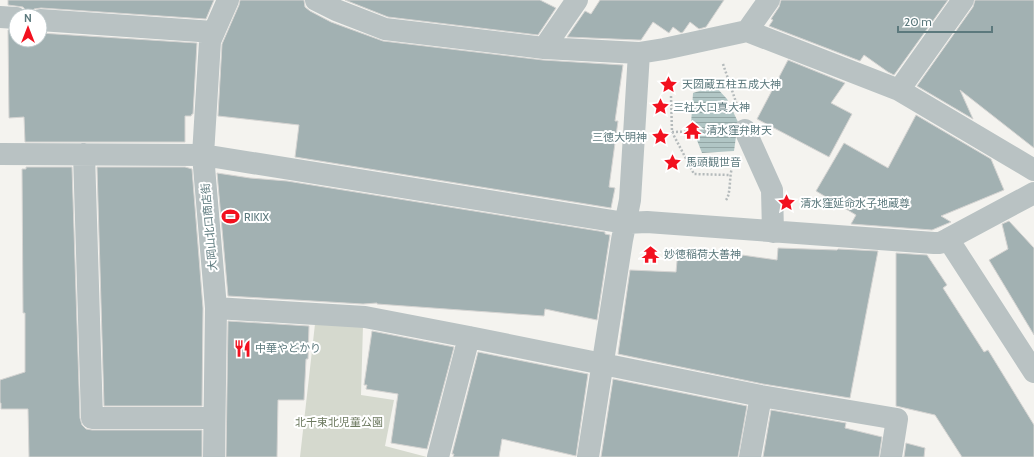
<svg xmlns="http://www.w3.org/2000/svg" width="1034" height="457" viewBox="0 0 1034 457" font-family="Cabin,'Noto Sans JP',sans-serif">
<defs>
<pattern id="water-rules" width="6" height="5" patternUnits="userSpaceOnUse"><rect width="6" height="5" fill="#b1c6c5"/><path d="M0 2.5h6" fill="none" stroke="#93a6a5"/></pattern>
</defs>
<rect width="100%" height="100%" fill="#f4f3ef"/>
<!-- park -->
<path fill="#d5d9ce" d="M315 324 363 325 361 395 394 400 385 446 427 457H300Z"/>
<!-- water -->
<path fill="url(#water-rules)" d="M715 86 727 99 738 122 734 151 702 153 691 125 693 93Z"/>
<!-- building -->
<path fill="#a2b1b2" stroke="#d5d4d2" d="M8 0H214L206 19 41 8 34 9 28 16 27 12 23 7 8 5Z
M240 0H304L305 7 310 11 331 22 383 41 543 60 623 65 615 121H618L609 187 615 188 611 208 295 157 299 125 218 116 222 44 239 5Z
M345 0H540L556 8 538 35 388 17Z
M600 0H724L706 27 699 29 690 22 683 32 681 33 673 27 669 33 653 22 641 40H638L567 37 585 11 591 14Z
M781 0H948L894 75 888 72 864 55 860 61 769 26 773 20 771 19 779 7Z
M975 0H1034V148L960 90 973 119 917 86 973 7Z
M8 30H16V40H40V33L197 43 193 114H192L191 116H185V142H25L24 117 9 118Z
M788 60 845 83 831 103 852 114 829 157 757 119Z
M916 115 991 159 1004 190 941 216 951 222 932 230 851 224 856 215 816 191 844 143 888 168Z
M26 167H72L80 418 82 425 86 429 92 430H202V457H29L28 409H1V403H0V380L25 372V313H23L22 169H26Z
M97 167H185L192 169 203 308 202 406H104Z
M217 173 250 178 287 181 605 232V234L610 235 597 320 545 309 544 316 377 304V303L363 304 228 296Z
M1009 221 1034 248V335L989 260 1008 249 1002 224Z
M778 248 837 250 838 249 878 251 850 398 763 384 618 354 630 270 676 272 678 250 707 253V250L777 260Z
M896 253 927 255 947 285 943 288 984 352 988 350 1034 425V457H962L935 415 896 406Z
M228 321 309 326 308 359H306L304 400H278L277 457H226Z
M372 331 454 347 427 449 391 443 398 394 366 389 367 385H364Z
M478 352 588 374 576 456 502 439 499 457H453L454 454H452Z
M613 379 747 406 738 457H601Z
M771 410 846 423 845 428 882 437 879 457H763Z
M906 443 925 448 924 457H904Z"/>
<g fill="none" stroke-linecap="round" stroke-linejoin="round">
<!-- path -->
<path stroke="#b4babb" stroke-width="2.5" stroke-dasharray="2 2" stroke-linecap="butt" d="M723 64 737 105
M671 96 672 132 694 174 730 175
M718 108 725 113
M672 132 719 131
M726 200C731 194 729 177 732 168"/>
<!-- minor -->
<path stroke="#b9c2c3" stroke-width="22" d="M316 0 336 10 385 29 544 48 639 53 664 49 747 31 899 90 1034 170
M0 17 16 18
M40 20 214 32
M747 31 769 0
M544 48 577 0
M899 90 963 0
M745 130 772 190 773 232
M0 154 203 155 625 223 647 222 934 243H940L948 239 1034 372
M84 154 92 418H214
M948 239 1034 193
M216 308 365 317 469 337 761 396 897 419 891 457
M214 457 216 308 203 155 210 41 228 0
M438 457 469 337
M588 457 622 240 630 200 639 53
M750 457 761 396"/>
</g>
<!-- icons -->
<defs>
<symbol id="sight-bare" viewBox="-9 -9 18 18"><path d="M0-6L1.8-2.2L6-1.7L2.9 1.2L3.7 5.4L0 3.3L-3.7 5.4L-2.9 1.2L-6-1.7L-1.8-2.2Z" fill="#f2111f" stroke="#fff" stroke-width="2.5" paint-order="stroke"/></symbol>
<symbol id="temple-bare" viewBox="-9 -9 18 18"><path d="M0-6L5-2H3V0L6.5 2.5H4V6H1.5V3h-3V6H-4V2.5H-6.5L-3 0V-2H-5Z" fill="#f2111f" stroke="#fff" stroke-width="2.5" paint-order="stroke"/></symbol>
<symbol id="stadium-bare" viewBox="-9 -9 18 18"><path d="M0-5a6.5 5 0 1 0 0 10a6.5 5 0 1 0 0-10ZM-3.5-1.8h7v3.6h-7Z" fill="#f2111f" stroke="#fff" stroke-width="2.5" paint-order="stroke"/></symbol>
<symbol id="restaurant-bare" viewBox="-9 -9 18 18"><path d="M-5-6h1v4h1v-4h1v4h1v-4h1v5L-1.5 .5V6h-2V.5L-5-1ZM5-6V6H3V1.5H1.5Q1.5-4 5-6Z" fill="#f2111f" stroke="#fff" stroke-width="2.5" paint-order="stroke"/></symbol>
</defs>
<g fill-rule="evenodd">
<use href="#sight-bare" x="656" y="72" width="25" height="25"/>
<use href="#sight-bare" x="648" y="94" width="25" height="25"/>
<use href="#temple-bare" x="680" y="118" width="25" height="25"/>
<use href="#sight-bare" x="648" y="124" width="25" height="25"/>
<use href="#sight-bare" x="660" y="150" width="25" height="25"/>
<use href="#sight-bare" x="774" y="190" width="25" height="25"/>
<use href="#stadium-bare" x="218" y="204" width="25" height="25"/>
<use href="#temple-bare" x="638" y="242" width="25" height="25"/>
<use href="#restaurant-bare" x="230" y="336" width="25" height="25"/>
</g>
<g text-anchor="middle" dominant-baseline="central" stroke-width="4" stroke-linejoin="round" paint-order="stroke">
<!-- poi labels -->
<g font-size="11" fill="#5c797d" stroke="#fff" text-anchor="start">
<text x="682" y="84">天圀蔵五柱五成大神</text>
<text x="673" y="107">三社大口真大神</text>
<text x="706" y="130">清水窪弁財天</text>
<text x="647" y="137" text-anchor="end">三徳大明神</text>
<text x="686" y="162">馬頭観世音</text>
<text x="800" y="203">清水窪延命水子地蔵尊</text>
<text x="244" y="217">RIKIX</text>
<text x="664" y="254">妙徳稲荷大善神</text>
<text x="255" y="348">中華やどかり</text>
</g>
<!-- street labels -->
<g font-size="11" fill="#5c797d" stroke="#fff">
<text transform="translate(209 227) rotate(-95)">大岡山北口商店街</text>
</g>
<!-- park labels -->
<g font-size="11" fill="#6d7a60" stroke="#fff">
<text x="339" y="422">北千束北児童公園</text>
</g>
</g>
<!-- north arrow -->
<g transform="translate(28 28)"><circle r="19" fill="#ffffff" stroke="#bec9cb"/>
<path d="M0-3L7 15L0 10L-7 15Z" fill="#f2111f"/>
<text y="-6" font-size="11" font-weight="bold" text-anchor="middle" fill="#5c797d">N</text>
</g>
<!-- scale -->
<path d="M898 26v6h94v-6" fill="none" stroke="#5c797d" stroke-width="2"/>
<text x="904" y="26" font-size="12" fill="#5c797d" stroke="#ffffff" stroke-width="3" paint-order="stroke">20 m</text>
</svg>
